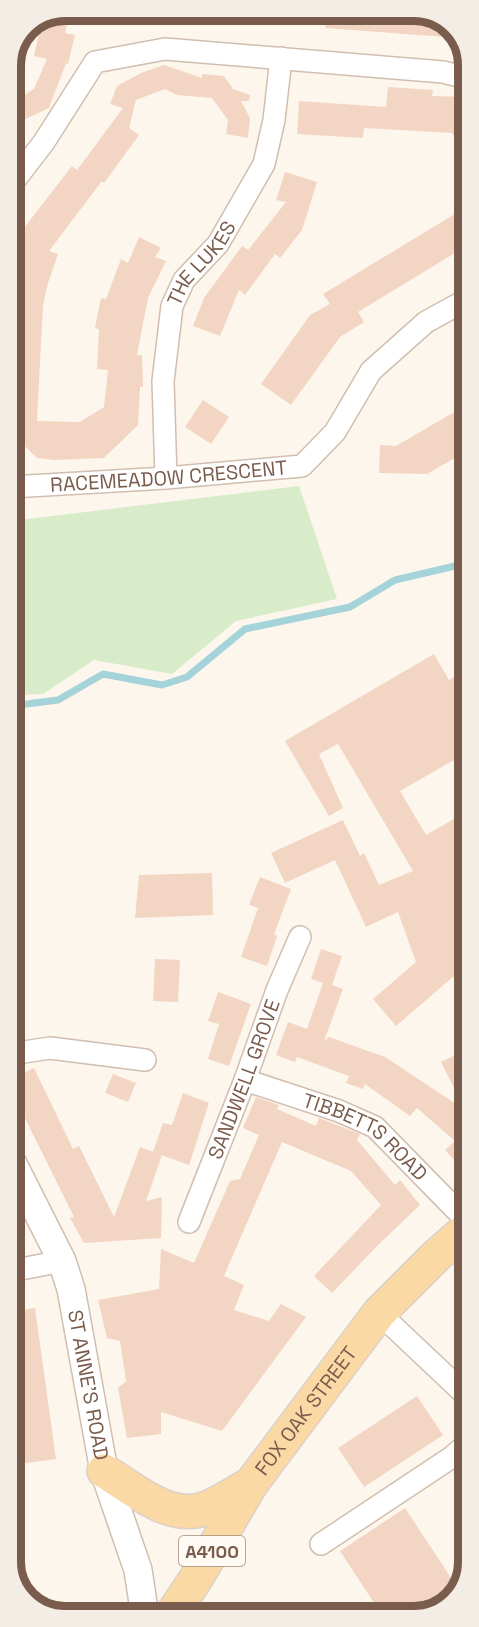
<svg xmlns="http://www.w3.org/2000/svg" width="479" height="1627" viewBox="0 0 479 1627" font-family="'Space Grotesk',sans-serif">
<rect width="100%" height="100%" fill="#fdf6ec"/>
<!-- green -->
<path fill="#d8ecc9" d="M299 486 337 599 236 621 172 674 94 660 43 694 11 695V521Z"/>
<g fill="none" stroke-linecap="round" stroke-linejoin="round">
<!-- stream -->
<path stroke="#a5d3da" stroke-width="7" d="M11 706 58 700 103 674 162 685 187 677 245 629 350 607 395 580 468 563"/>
</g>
<!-- building -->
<path fill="#f3d5c3" d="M65 10H70L65 33 75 35 68 64 66 63 49 108 11 126V103L34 89 47 59 34 56 42 20Z
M326 11H421L450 24 459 38 325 28Z
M164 65 202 78V74L224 76 233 89 250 95 249 101H241L250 118 248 138 226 134 228 120 212 98 177 95 165 89 136 100 129 128 139 135 104 183 102 181 49 251 58 254 48 283 43 305 37 421 80 422 104 407 108 370 97 369 99 329 95 328 101 298 106 299 121 259 128 263 139 237 161 248 155 257 166 261 148 298 137 355H142L143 387H140L138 425 104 458 54 460 37 458 11 433V275L24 228 72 166 77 170 123 108 110 104 117 86 141 73Z
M388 87 433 90 432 96 467 97V159L452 133 364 128 363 138 297 134 299 101 386 107Z
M285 172 317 182 302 230 280 258 275 254 245 295 239 290 220 336 193 326 204 298 242 246 248 250 286 202 276 200Z
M468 206V245L358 312 364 322 340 337 291 405 261 384 310 315 330 304 323 294Z
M203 400 229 417 211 444 185 427Z
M468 404V480L455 458 427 474 379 473 380 445 396 446Z
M434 654 449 680 457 675 468 693V752L400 791 426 835 468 811V964L396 1026 373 999 416 962 398 912 366 927 335 860 285 883 271 853 343 820 360 856 364 853 379 885 413 871 338 744 319 754 343 808 329 816 285 741Z
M212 873 213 915 135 918 139 875Z
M260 877 291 889 274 934 277 936 267 966 241 957 258 908 249 905Z
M321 949 342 956 332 985 343 989 324 1041 329 1037 385 1057 465 1110 441 1062 468 1049V1175L445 1150 455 1141 417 1108 410 1116 365 1084 363 1089 346 1083 349 1076 297 1057 295 1062 276 1055 288 1022 307 1029 323 983 311 979Z
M155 959 180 960 178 1002 153 1001Z
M218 992 251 1004 229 1066 208 1059 219 1024 208 1021Z
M34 1068 73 1149 79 1146 114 1217 140 1147 162 1155 146 1201 162 1197 161 1238 84 1243 70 1218 74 1217 11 1090V1079Z
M113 1074 136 1083 128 1102 105 1093Z
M183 1093 209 1103 189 1165 153 1152 163 1123 172 1125Z
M256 1097 279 1105 277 1109 316 1126 319 1118 360 1134 357 1140 395 1185 400 1180 420 1205 379 1244 332 1293 314 1276 381 1205 351 1171 282 1142 224 1276 244 1285 234 1310 269 1321 281 1304 306 1317 222 1431 161 1412V1434L127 1438 118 1388 126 1381 120 1341 107 1338 98 1300 159 1289 161 1249 194 1263 230 1181 240 1179 259 1135 243 1128Z
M35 1308 56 1459 12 1465V1440L20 1439 11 1376V1312Z
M417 1396 443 1435 364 1487 338 1448Z
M405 1508 459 1590 457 1596 425 1615H382L340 1551Z"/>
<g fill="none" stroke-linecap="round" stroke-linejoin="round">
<defs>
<g id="minor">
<path d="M11 185 44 142 95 62 165 49 443 72 467 78"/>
<path id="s1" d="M166 478 163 381 172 306 184 280 218 244 264 164 274 120 281 58"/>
<path id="s2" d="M11 487 166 478 302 466 335 432 371 371 426 322 468 299"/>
<path d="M11 1054 50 1048 145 1060"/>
<path id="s3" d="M245 1080 339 1111 375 1127 468 1222"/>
<path id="s4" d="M189 1222 245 1080 277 990 300 937"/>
<path d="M11 1271 62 1261"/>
<path d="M379 1313 468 1397"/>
<path d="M321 1544 452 1457 468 1443"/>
</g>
<g id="tertiary">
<path id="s5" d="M11 1160 62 1261 71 1289 104 1471 138 1570 145 1616"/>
</g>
<g id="primary">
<path d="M104 1471C134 1489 172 1524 209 1507 223 1501 237 1492 250 1484"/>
<path id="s6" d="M171 1616 197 1577 251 1484 379 1313 437 1255 468 1228"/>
</g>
</defs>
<!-- minor casing -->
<use href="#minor" stroke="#d1beb0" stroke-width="24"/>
<!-- tertiary casing -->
<use href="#tertiary" stroke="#d1beb0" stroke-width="30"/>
<!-- primary casing -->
<use href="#primary" stroke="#dad1cd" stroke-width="36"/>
<!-- minor -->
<use href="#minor" stroke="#fff" stroke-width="21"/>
<!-- tertiary -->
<use href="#tertiary" stroke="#fff" stroke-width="27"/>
<!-- primary -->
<use href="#primary" stroke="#fbd9a5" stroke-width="33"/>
</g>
<g text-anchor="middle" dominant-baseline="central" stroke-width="4.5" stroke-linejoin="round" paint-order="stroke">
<!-- shield labels -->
<rect fill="#fffaf3" stroke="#a28b7f" stroke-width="1.5" x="179" y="1536" width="66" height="30" rx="4.5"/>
<g font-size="18" font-weight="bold" fill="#7a5c4d">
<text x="212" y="1551">A4100</text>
</g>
<!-- street labels -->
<g font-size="20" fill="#7a5c4d" stroke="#fffaf3">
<text stroke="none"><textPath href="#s1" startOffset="225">THE LUKES</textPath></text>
<text stroke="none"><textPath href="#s2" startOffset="158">RACEMEADOW CRESCENT</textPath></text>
<text stroke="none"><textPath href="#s4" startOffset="153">SANDWELL GROVE</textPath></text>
<text stroke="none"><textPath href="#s3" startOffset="135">TIBBETTS ROAD</textPath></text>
<text stroke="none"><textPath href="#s5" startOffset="240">ST ANNE'S ROAD</textPath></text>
<text stroke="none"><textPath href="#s6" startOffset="246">FOX OAK STREET</textPath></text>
</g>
</g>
<!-- crop -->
<path d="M0 0H479V1627H0ZM65 21H414A44 44 0 0 1 458 65V1562A44 44 0 0 1 414 1606H65A44 44 0 0 1 21 1562V65A44 44 0 0 1 65 21Z" fill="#f4ede6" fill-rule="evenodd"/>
<path fill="none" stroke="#7a5c4d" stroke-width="8" d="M65 21H414A44 44 0 0 1 458 65V1562A44 44 0 0 1 414 1606H65A44 44 0 0 1 21 1562V65A44 44 0 0 1 65 21Z"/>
</svg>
